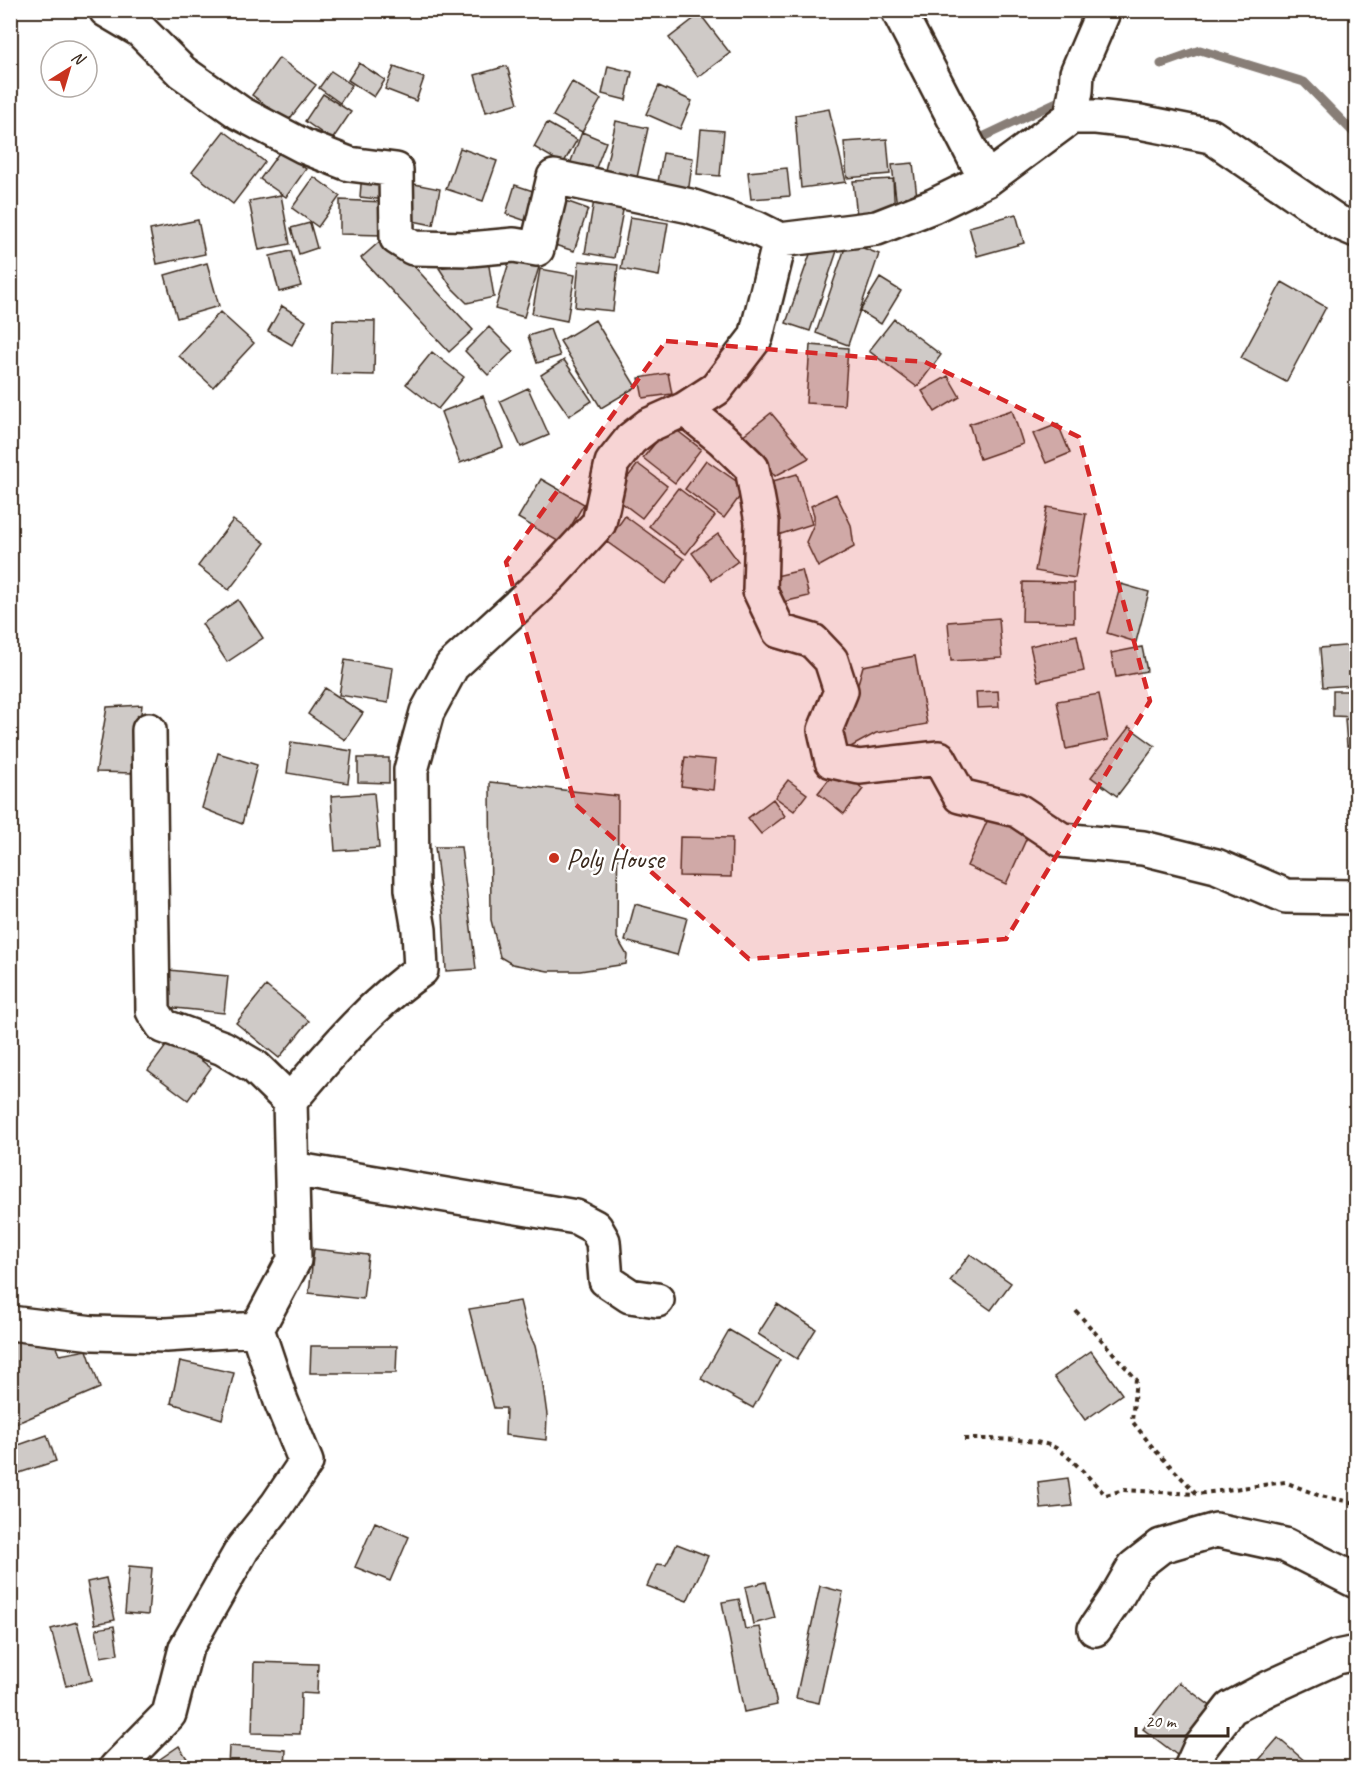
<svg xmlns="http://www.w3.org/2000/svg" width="1367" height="1778" viewBox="0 0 1367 1778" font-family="Caveat,sans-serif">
<rect width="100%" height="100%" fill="#fff"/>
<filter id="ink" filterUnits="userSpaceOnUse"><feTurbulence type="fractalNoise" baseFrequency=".0167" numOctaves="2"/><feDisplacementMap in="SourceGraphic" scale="12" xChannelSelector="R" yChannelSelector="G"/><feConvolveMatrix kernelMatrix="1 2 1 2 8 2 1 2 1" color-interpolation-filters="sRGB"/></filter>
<g filter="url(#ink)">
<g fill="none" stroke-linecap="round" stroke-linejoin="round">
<!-- stream -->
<path stroke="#887e77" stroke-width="9" d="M1161 64 1200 50 1304 82 1356 135
M972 142 1063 99 1066 95"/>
</g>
<!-- building -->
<path fill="#cfcac7" stroke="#3b2a1e" stroke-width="1.5" d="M700 14 730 53 698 77 669 38Z
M279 58 316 85 288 121 252 95Z
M359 63 385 80 374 97 348 80Z
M507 66 518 103 486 112 475 75Z
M608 66 632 72 626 100 602 94Z
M394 67 424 78 416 101 385 89Z
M331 71 352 85 340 103 319 88Z
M572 82 601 99 582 132 553 116Z
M659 86 692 101 680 129 646 114Z
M323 94 351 112 332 140 305 121Z
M829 109 846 182 801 188 795 115Z
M616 121 648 128 636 182 604 175Z
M547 123 577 140 563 164 534 147Z
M701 129 724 131 720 176 697 174Z
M224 131 265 162 233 204 192 172Z
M582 132 606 142 594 173 570 164Z
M887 139 890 174 847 178 844 142Z
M460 148 497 161 483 201 446 189Z
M281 150 306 169 286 197 260 179Z
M663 153 693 158 688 193 657 188Z
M913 163 918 205 897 207 892 165Z
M787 168 790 196 751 199 748 172Z
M362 172 387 175 385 200 360 197Z
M314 177 340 196 318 227 292 208Z
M893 179 895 217 857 216 853 181Z
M409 183 440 189 433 225 403 219Z
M515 185 545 195 535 224 506 214Z
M281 195 290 244 259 250 249 201Z
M560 199 588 209 574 251 545 242Z
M340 200 384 202 383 235 340 234Z
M594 200 624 205 614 258 585 253Z
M1016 214 1024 243 977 256 969 227Z
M630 217 668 223 659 276 621 269Z
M198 220 205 254 157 264 150 230Z
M310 223 317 248 299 254 291 228Z
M386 236 473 330 449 352 361 258Z
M816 237 839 245 810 331 786 323Z
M847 242 879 254 848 345 816 333Z
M291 251 301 286 279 292 270 256Z
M510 259 539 267 524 317 495 309Z
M488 260 494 297 467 303 452 288 439 268Z
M579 261 618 265 613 311 575 307Z
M207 263 219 306 177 318 165 275Z
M540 269 575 275 567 321 532 314Z
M880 278 901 291 881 324 860 311Z
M1282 282 1326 307 1286 382 1241 358Z
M282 306 306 321 292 345 268 331Z
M220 312 254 343 213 387 179 356Z
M894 319 941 355 917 387 869 351Z
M333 320 375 321 374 375 331 374Z
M595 320 636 387 601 408 560 341Z
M489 327 513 351 488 375 465 351Z
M550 329 560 356 537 363 528 336Z
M810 345 848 348 844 405 806 403Z
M432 352 464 377 438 409 406 384Z
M564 360 592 401 569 416 541 375Z
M668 373 672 394 643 398 639 378Z
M948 376 960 397 935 412 922 391Z
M528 388 549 435 521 447 500 401Z
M483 396 503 447 460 463 441 412Z
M1012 410 1023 444 980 459 969 424Z
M771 413 809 458 775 476 742 436Z
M1058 424 1070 453 1046 463 1033 434Z
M670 425 701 449 675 483 643 458Z
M706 460 746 488 724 518 685 489Z
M638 464 667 486 642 518 613 496Z
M797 474 812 524 778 535 763 484Z
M541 479 584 504 561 543 518 518Z
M678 488 715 516 686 554 649 526Z
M836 494 851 525 854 547 818 567 806 542 814 524V515L811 506Z
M1047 507 1086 514 1075 578 1035 571Z
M625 516 684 559 666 584 607 542Z
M233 520 265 543 229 590 198 566Z
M718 534 738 561 712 580 692 553Z
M802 570 809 596 783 602 776 576Z
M1023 582 1074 583V622L1022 621Z
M1121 584 1149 592 1136 642 1107 633Z
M238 600 263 638 227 662 202 624Z
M999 618 1002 658 951 661 948 622Z
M1077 635 1084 671 1038 681 1030 646Z
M1356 645V685L1323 687 1320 648Z
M1142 647 1147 671 1116 677 1111 653Z
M915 656 927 724 876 733 838 754 863 666Z
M345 660 393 668 388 703 339 695Z
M325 688 363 713 345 740 308 714Z
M998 691 999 707 977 708 976 692Z
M1333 691H1356V717L1333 716Z
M1099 694 1108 740 1066 749 1057 701Z
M142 705 134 773 96 772 107 707Z
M1345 719H1356V746H1347Z
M1129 727 1155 746 1117 796 1091 777Z
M291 742 352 751 348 783 287 773Z
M218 753 257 765 242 824 202 808Z
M685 757 716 760 713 790 681 786Z
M358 758H389V783L358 782Z
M838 768 863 789 844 814 818 793Z
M788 780 807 794 794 811 775 797Z
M490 782 618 796 617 938 627 955 626 964 580 971H548L512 964 500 957 491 920Z
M374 793 379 848 335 851 331 796Z
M773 799 785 816 761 834 748 818Z
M989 817 1028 835 1006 884 967 866Z
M680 837 732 838 731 877 679 876Z
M435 847H461L476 969 446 971 443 913Z
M635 904 687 918 677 955 625 941Z
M169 970 228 976 224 1013 165 1007Z
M266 986 309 1021 279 1058 236 1023Z
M172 1038 211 1068 188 1100 148 1070Z
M314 1249 368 1255 363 1299 309 1293Z
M970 1254 1011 1283 991 1310 950 1281Z
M520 1301 526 1326 535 1346 542 1379 547 1415 546 1440 505 1435 506 1408H494L469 1309Z
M777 1304 816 1329 797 1359 758 1334Z
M729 1330 780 1360 753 1408 701 1379Z
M10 1336 53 1337 60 1355 87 1350 100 1388 10 1426Z
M311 1346H397L396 1373H310Z
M1091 1351 1122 1394 1085 1420 1054 1377Z
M180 1361 234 1373 222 1419 171 1403Z
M47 1435 56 1461 10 1476V1448Z
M1068 1478 1072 1506 1041 1509 1038 1482Z
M375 1522 409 1537 390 1581 355 1567Z
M677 1544 708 1556 687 1601 647 1586 657 1564 666 1565Z
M129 1566 152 1568 148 1615 125 1613Z
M106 1578 115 1620 95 1624 87 1582Z
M766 1582 775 1618 753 1624 745 1587Z
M820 1586 843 1592 819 1703 796 1698Z
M739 1599 745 1629 760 1627 777 1705 744 1712 722 1602Z
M77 1622 92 1680 66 1686 51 1629Z
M114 1626 118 1654 101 1657 96 1629Z
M254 1662 318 1664 317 1694 301 1693 300 1734 252 1733Z
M1179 1682 1213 1708 1177 1755 1143 1729Z
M1278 1738 1306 1762 1301 1768H1252Z
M179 1746 193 1768H147Z
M229 1746 286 1750 285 1768H228Z"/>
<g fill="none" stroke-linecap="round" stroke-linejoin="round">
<defs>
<path id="minor" d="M106 10 140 30 182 72 240 113 303 146 349 164 396 170 397 238 413 248 470 249 514 245 537 249 554 177 690 206 756 228 780 240 877 228 933 206 986 180 1071 117 1076 91 1077 73 1104 10
M898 10 986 180
M1071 117H1096L1140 122 1211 136 1337 222 1356 230
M685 409 722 439 752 468 762 522 760 591 779 631 813 641 831 660 841 691 825 730 832 761 859 767 939 758 960 796 1017 810 1062 840 1143 848 1216 866 1286 896 1356 897
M149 730 153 1011 163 1026 223 1048 255 1067 290 1101
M292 1169 576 1217 595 1227 603 1241 606 1280 630 1296 657 1300
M10 1323 93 1333 166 1335 257 1329
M1095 1629 1115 1600 1134 1567 1161 1546 1216 1530 1285 1545 1356 1581
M116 1768 169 1714 186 1648 243 1548 277 1505 306 1462 281 1401 257 1329 294 1260 290 1101C330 1054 370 1005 421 970L419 930 412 889 411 770 427 712 452 666 550 576 599 523 612 463 631 439 649 425 685 409 716 389 756 337 780 240
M1191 1768 1200 1748 1231 1708 1269 1688 1337 1657 1356 1653"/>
</defs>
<!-- minor casing -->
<use href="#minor" stroke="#3b2a1e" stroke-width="38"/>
<!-- path -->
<path stroke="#3b2a1e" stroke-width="4" stroke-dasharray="4.5 4.5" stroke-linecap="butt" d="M1076 1311 1136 1379 1132 1421 1154 1449 1197 1494 1285 1482 1320 1496 1356 1503
M964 1439C985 1439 1036 1438 1054 1447 1070 1455 1092 1482 1106 1495L1123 1490 1196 1494"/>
<!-- minor -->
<use href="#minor" stroke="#fff" stroke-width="33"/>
</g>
</g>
<!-- marked area -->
<path fill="#d62828" fill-opacity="0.2" stroke="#d62828" stroke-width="4.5" stroke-dasharray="12 8" stroke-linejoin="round" d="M666 341 925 362 1079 437 1150 701 1006 939 749 959 575 804 506 562Z"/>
<!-- markers -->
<circle fill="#c8321e" stroke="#fff" stroke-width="2" cx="554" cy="858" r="6"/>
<g text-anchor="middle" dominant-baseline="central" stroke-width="5" stroke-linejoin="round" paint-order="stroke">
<!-- poi labels -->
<g font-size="28" fill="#3b2a1e" stroke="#fff" text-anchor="start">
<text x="566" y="858">Poly House</text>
</g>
</g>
<!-- margin -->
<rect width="1367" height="1778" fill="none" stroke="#fff" stroke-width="36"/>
<rect x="18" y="18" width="1331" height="1742" fill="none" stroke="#3b2a1e" stroke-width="2" filter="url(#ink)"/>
<!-- north arrow -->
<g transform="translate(69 69) rotate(37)"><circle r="28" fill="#ffffff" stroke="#b1aaa5" stroke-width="1.5"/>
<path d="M0-4.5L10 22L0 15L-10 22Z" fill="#c8321e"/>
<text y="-9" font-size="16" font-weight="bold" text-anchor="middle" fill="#3b2a1e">N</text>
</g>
<!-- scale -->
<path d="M1136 1727v9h92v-9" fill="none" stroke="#3b2a1e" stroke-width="3"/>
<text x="1145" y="1727" font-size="18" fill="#3b2a1e" stroke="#ffffff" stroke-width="4.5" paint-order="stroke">20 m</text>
</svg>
